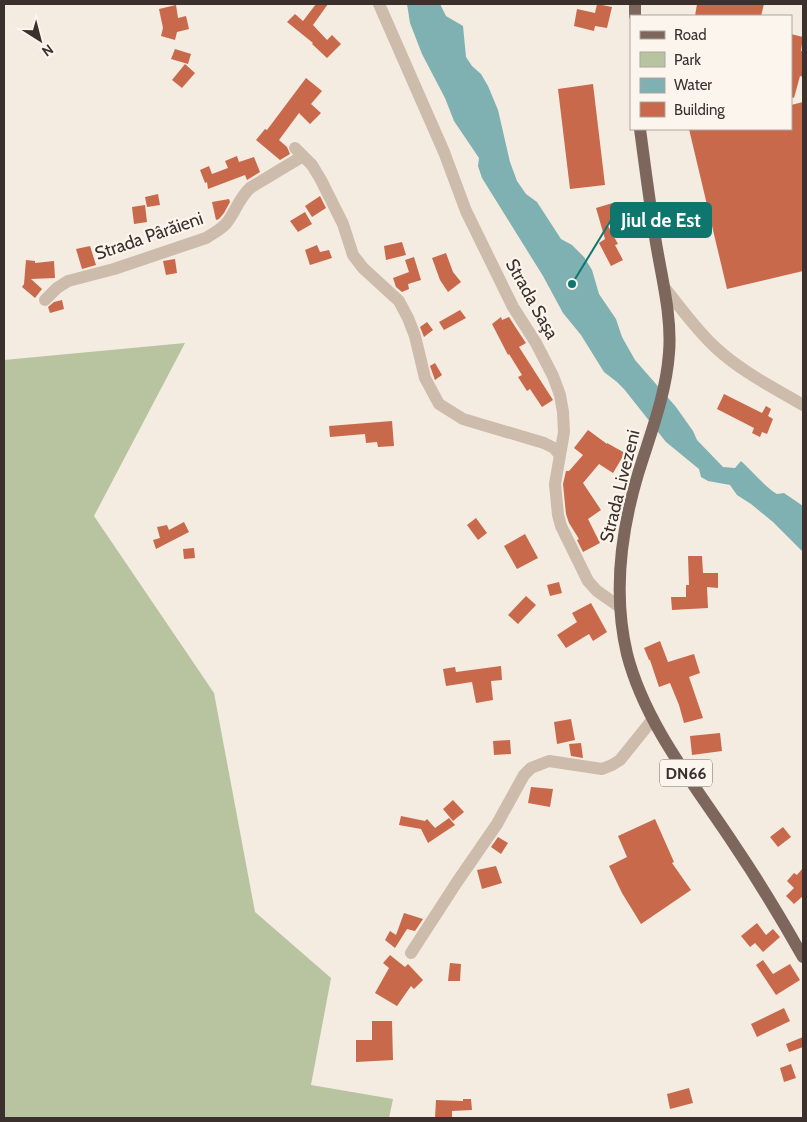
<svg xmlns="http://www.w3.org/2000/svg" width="807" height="1122" viewBox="0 0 807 1122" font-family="Cabin,sans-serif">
<rect width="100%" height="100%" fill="#f4ebe1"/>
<!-- green -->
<path fill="#b8c4a0" d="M185 343 94 516 214 693 255 912 331 978 311 1085 393 1099 389 1118H4V360Z"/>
<!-- water -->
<path fill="#7fb0b2" d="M407 4H440L446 16 463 26 466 57 472 66 481 74 488 86 498 110 510 162 517 181 526 194 537 202 561 239 572 245 584 257 592 270 599 294 616 319 622 337 635 360 676 407 693 431 697 440 723 467 735 468 741 461C752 471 765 487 777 494L784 493 803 506V552L773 522 751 504 737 495 730 485 708 481 701 477 699 469 666 442 624 389 617 382 604 372 581 335 563 313 543 276 482 178 478 166 479 158 454 121 445 98 422 54 410 23Z"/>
<!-- building -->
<path fill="#c8694b" d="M316 4H328L313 25 327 40 332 35 341 44 327 58 312 44 313 43 287 22 295 14 303 21Z
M597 4 612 7 607 28 595 26 594 31 574 26 577 9 595 13Z
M697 4H764L761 16H695Z
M176 5 178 18 186 16 189 29 177 32 175 40 161 36 163 28 159 9Z
M791 34 803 37 801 51H803V77L800 76 794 98 791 97Z
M175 49 191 54 188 64 171 59Z
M185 64 195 73 182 88 172 80Z
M306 78 322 91 311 104 321 113 310 124 299 113 279 140 287 147 290 154 280 160 256 140 265 129 267 130Z
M593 84 605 185 570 189 558 89Z
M803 102V271L727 289 689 129H791V105Z
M237 156 239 162 254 157 260 172 247 180 245 175 208 189 207 182 205 183 200 170 209 166 212 174 228 168 225 161Z
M158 194 160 205 147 207 145 197Z
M320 196 326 208 312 217 305 206Z
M229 199 230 202 224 213 219 219 216 220 212 202Z
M616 202 621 220 607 224 618 244 615 245 623 260 611 266 599 243 605 239 596 208Z
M145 205 147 222 134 224 132 207Z
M305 212 312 224 298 232 290 221Z
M402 242 406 255 386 260 384 246Z
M317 245 320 252 329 250 332 258 310 265 305 250Z
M90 246 96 265 82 269 76 249Z
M446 253 453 272 461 282 448 292 440 280 432 258Z
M414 257 421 280 408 284 409 289 402 292 396 287 393 278 409 272 405 260Z
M175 259 177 273 166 275 163 261Z
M26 260 35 261V263L54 261 55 278 31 279 42 289 35 298 22 287 24 284Z
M62 300 64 309 50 313 48 307 54 302Z
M460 310 466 318 444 330 439 322Z
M501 317 502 320 509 317 516 328 526 343 519 347 553 400 542 407 530 389 527 391 518 377 522 375 509 354 508 355 492 324Z
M427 322 433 330 424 337 420 327Z
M435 363 442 375 435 380 430 366Z
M724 394 762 413 766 406 771 409 768 416 773 419 767 434 762 432 760 437 752 433 754 428 717 409Z
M392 421 394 446 378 447 377 442 366 443 365 434 330 437 329 426Z
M588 430 607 444V443L625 453 613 473 599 464 583 483 601 510 588 519 600 543 583 552 577 540 579 539 569 523 566 514 563 484 566 471H569L583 455 574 448Z
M476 518 487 533 478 540 467 525Z
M184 522 189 532 156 549 153 540 160 538 157 527 167 525 169 530Z
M525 534 538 558 517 569 504 546Z
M194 548 195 558 184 559 183 549Z
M688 556H702L703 573H718V588L707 587 708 608 672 610 671 597H686V585H689Z
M559 582 562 593 550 596 547 585Z
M526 596 536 605 518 624 508 615Z
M591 603 607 632 593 641 589 634 566 648 557 635 577 622 572 613Z
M660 641 668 662 694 654 700 673 689 677 703 718 684 723 679 705 670 683 659 687 650 660H649L644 648Z
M501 666 502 680 491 681 493 700 476 703 472 682 446 686 443 669 455 667 456 672Z
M571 719 575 740 557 744 554 722Z
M720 733 722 751 692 755 690 736Z
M510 740 511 754 494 755 493 741Z
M581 743 583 758 571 756 569 744Z
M531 787 553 789 550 807 528 803Z
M453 800 464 812 453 821 443 809Z
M401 816 425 821 427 819 435 828 449 818 455 825 428 843 421 829 399 825Z
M655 819 674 862 672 863 691 890 641 924 622 893 609 866 627 857 618 836Z
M783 827 791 837 778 847 770 837Z
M498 837 508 843 501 854 491 847Z
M496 866 502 883 482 889 477 870Z
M803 868V896L794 904 786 896 794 888 787 881 794 873 797 875Z
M404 913 423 919 415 931 407 929 395 948 385 940 390 931 396 935Z
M757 923 766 935 773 929 780 937 763 952 755 943 750 947 741 936Z
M390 955 405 967 408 964 423 980 414 989 411 986 397 1006 375 993 389 968 383 963Z
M763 960 773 974 790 964 800 980 776 995 756 965Z
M450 963 461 964 460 981H448Z
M784 1008 790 1021 757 1037 751 1024Z
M372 1021H392L393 1060 356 1062V1040H372Z
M803 1037V1047L789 1052 786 1044Z
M791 1064 796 1078 784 1082 780 1068Z
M689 1088 693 1103 670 1109 667 1094Z
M463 1099H471L472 1110 452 1111V1117L435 1118 436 1100 463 1101Z"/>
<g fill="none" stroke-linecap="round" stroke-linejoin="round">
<!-- minor -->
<path stroke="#cdbbac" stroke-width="12" d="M379 4 444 152 466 211 513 307 536 343 553 376 560 395 563 412 564 432 555 484 558 515 561 526 588 581 597 591 620 607
M295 148 312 165 321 180 343 224 353 255 363 268 399 301 408 318 415 336 425 378 439 404 463 419 544 443 554 448 560 455
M664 287C681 308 696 330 716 348 742 372 774 388 803 405
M45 300 57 288 68 281 114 269 206 238C213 233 223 229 228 221 236 210 240 197 250 188L303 156
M411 953 457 882 497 824 524 775 531 768 549 761 602 769 612 765 620 760 653 719"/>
<!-- primary -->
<path stroke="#7d675c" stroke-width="12" d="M635 16V4
M640 129C645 167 650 205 656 243 662 279 672 317 669 353 666 395 650 435 638 474 621 531 613 595 627 654 645 724 694 784 733 843 758 880 781 918 803 957"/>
</g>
<g text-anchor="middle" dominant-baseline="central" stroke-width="4.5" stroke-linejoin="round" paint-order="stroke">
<!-- shield labels -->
<rect fill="#fbf5ee" stroke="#756b66" stroke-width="1" x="660" y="759.5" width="52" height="27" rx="4"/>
<g font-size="16" font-weight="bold" fill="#3b302b">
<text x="686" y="773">DN66</text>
</g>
<!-- street labels -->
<g font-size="18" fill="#3b302b" stroke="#fbf5ee">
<text transform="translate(149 236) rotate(-19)">Strada Pârăieni</text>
<text transform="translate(532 299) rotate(61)">Strada Saşa</text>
<text transform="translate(620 486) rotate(-76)">Strada Livezeni</text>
</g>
</g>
<!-- callouts -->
<path fill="none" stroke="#0f766e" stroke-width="2" d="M572 284L611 220"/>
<circle fill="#0f766e" stroke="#fbf5ee" stroke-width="2" cx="572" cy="284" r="5"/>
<rect fill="#0f766e" stroke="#0f766e" stroke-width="2" x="611" y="203" width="100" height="34" rx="5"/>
<g font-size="19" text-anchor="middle" font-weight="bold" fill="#fff">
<text x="661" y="227">Jiul de Est</text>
</g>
<!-- border -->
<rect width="807" height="1122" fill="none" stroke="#3b302b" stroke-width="10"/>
<!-- legend -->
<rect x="630" y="15" width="162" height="115" fill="#fbf5ee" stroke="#aea6a0"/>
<rect x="640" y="31" width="25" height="8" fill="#7d675c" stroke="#aea6a0"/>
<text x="674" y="40" font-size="15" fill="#3b302b">Road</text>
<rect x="640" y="52" width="25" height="15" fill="#b8c4a0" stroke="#aea6a0"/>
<text x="674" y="65" font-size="15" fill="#3b302b">Park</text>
<rect x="640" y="78" width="25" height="15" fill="#7fb0b2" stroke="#aea6a0"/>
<text x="674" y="90" font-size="15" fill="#3b302b">Water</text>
<rect x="640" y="102" width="25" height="15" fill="#c8694b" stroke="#aea6a0"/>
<text x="674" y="115" font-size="15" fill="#3b302b">Building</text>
<!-- north arrow -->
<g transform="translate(40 40) rotate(144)" stroke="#fbf5ee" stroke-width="4" paint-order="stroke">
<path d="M0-4L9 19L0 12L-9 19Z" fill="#3b302b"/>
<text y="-8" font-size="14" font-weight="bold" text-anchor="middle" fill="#3b302b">N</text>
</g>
</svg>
